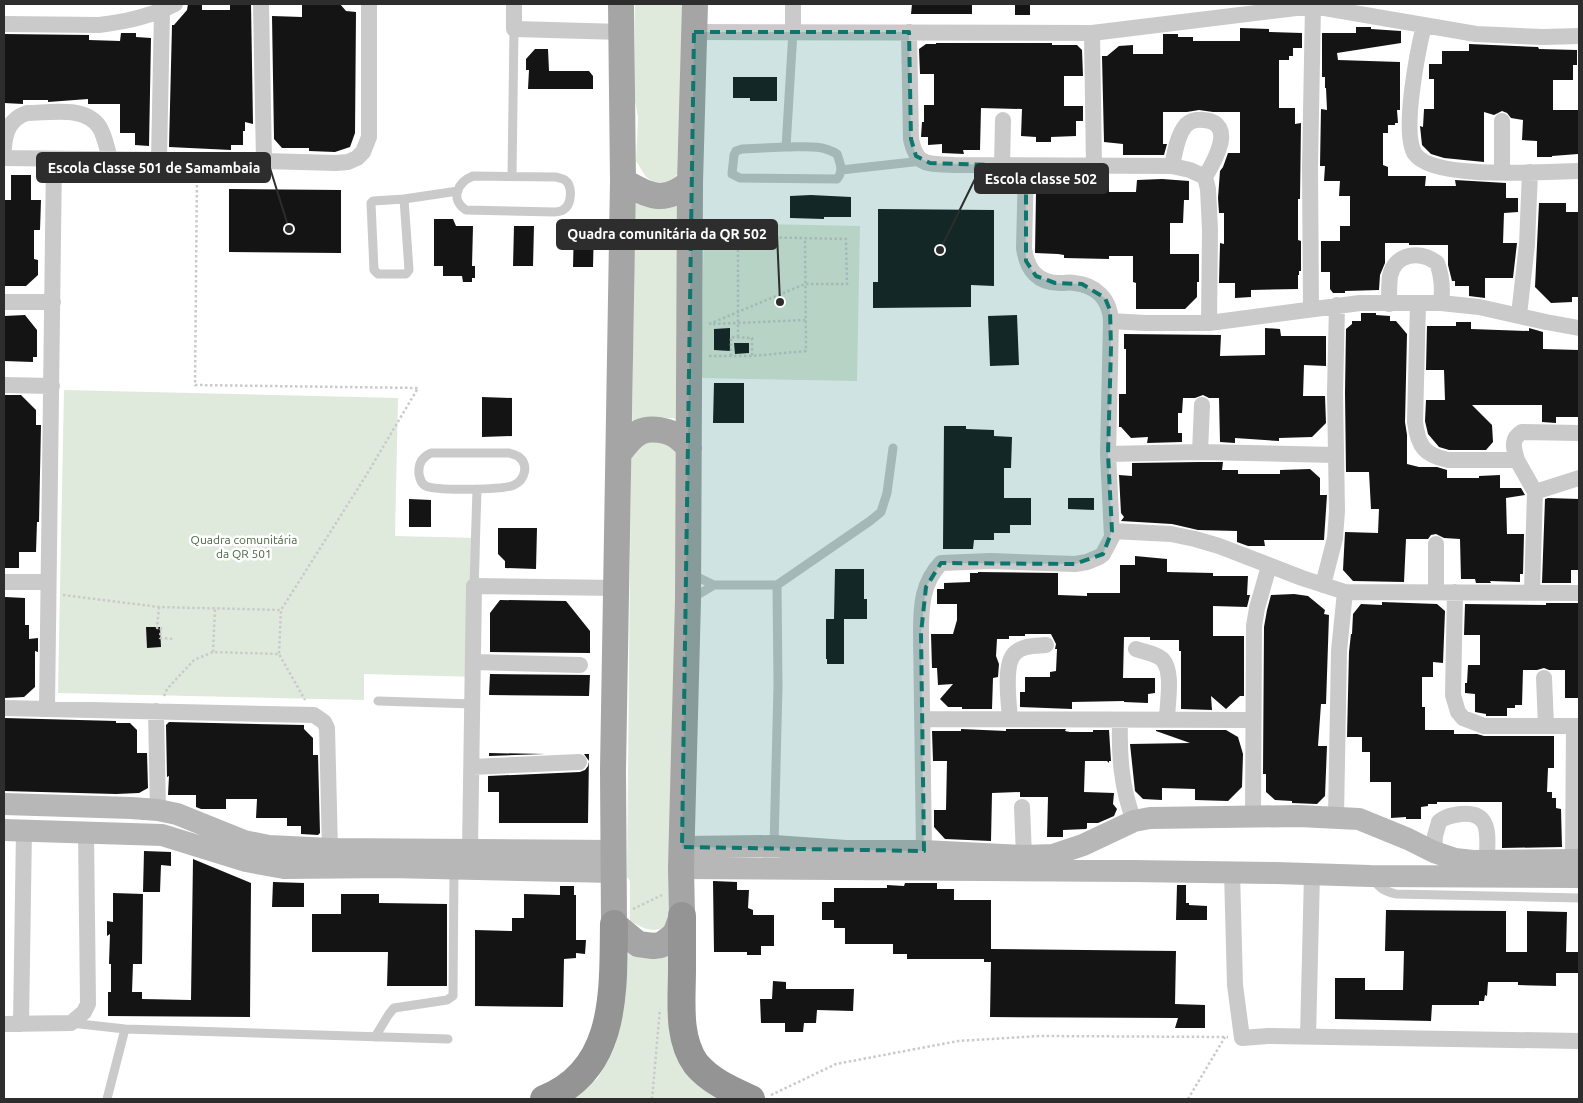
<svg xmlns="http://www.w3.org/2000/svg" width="1583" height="1103" viewBox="0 0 1583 1103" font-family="Ubuntu,sans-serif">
<rect width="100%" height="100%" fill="#fff"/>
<!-- green -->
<path fill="#e0eadc" d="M635 4H689L683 167 672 181 658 185 646 177 636 161 638 117 635 101Z
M689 190V428L673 418H649L632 431 635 192Z
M704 223 860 226 857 381 701 378Z
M64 390 398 398 395 536 480 538 477 677 364 674V700L58 693Z
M661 434 686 451 674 923C653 933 651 932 630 921V881L627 877 631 456 645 439Z
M629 946 669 949 675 991 723 1099H569L598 1078 615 1046 625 1002Z"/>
<!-- building -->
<path fill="#141414" d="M188 4H202V10H230V4H251L253 124 245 122V131H243V145H231V150L169 147 172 25H174L187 10Z
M302 4H340L346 11 356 12 355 133 350 147 335 152 309 151V148H282L274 139 272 16 302 17Z
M912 4H972V14H911Z
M1015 4H1030V15H1015Z
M1356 27H1371V29L1401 31V43L1337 53 1338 60 1400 62V110H1397L1398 123H1395V125H1388V133H1383V165L1388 167V176H1426L1425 186H1456L1455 180 1506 183V198H1518V212L1504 213 1503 243H1517L1513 278H1485V298L1469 296V286H1455V281H1452L1448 265V245H1409V243H1385V263L1380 275 1379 290 1345 291V293H1333L1330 289V272H1321V241H1340V226H1350V196H1339L1340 181H1324L1325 166H1320L1321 109 1327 110 1326 88H1325V77H1322V33H1356Z
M1240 28 1269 29V32L1302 33V48H1293V56H1289V60H1279V108H1295V124L1301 123 1300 199H1298V240L1301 241V271H1299V275H1298V289L1251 290V297L1235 298V283H1219L1220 243 1224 244V213H1219L1218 198 1220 171 1223 167 1228 153H1240V112H1213L1199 110 1187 112H1163V144H1167L1164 155H1123V144L1104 142 1102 56H1107L1119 46 1133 45V54H1163V34H1178V37H1193V41H1240Z
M121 33H136V37L151 38 149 146 135 145V133H120V104H88V99L48 102V100H23V104L4 103V34L89 35V40L120 41Z
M936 43H1052V45H1077L1082 50 1083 76H1064V106H1083V121H1076V136L1051 137V142H1036V137L1021 136 1022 109 981 108 980 150H963L964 154 942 153V144L928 145V137H921L922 122H924V105H934V74H920L919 49 926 44H936Z
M1469 44 1538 47 1539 49 1577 50V65H1573V80H1553V110H1579L1578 154 1552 156V157H1537V141L1522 140 1523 120 1511 118 1507 113 1502 111 1494 115 1484 112V162L1444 158 1431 154 1422 145 1420 126 1423 127 1424 109H1434V79H1429V64H1442V51H1469Z
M535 49H548L549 71H589L593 76V89H528L529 70H526V59Z
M733 77H777V101H750V98H733Z
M11 175H31V200H41L40 230H34V259L38 260V275L26 286H4V200H11Z
M1162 179 1189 181V200H1184L1183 223H1170V254H1199V282H1197V297L1185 309H1136V283L1133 282V256H1109V259L1064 258V255L1058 254 1035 253 1036 193 1050 194V188L1077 187 1080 180H1095L1098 188H1109V192H1136L1137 180Z
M229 189 341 190V253L229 252Z
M811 195 851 197V217H824V219L790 218V196Z
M1539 203H1566V212H1579V297H1572V302L1551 303 1535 287Z
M878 209 994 210V286L971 285V307L873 308V282H878Z
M434 219H453L456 226H473L472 266H475V278H472V282H463L462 276H443V266H434Z
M514 226H534L533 266H513Z
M574 227H594L593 267H573Z
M1361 313H1376V315L1390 316V321H1396L1407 334 1405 422 1407 435V464L1419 467H1437L1447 470V478H1479V476L1500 475V488H1521L1525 495 1506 498 1507 534H1524L1523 574H1520V582L1490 581 1491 583H1476L1475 579H1461L1460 539 1444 538 1436 534 1431 535 1428 539H1406L1404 582 1353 581 1343 570 1345 532 1378 533 1379 509H1371L1369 472H1346L1345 393 1346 329 1352 324V321H1361Z
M25 315 37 330V357H33V362L4 361V316Z
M1017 315 1019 365 990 366 988 316Z
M1456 322H1471V329L1529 331V328L1543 332V349L1579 350V417H1556V423L1542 422V405H1472L1492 425 1493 442 1486 450H1449L1439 447 1428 434 1425 421 1426 400H1445L1444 370H1426L1427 326H1456Z
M730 328V351L714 350V329Z
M1265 328 1280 329 1281 336H1326V366L1304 365 1303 396H1325L1326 423 1312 437 1279 438V441L1235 438V443L1220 442 1219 398H1209L1203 395 1195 398H1183L1182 413H1178V433H1182V442L1147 443 1148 437 1131 438 1121 427H1119V394H1126V349H1124V334L1221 335 1220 356 1265 355Z
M734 343H749V353L735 354Z
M714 383H744V423H713Z
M4 395H21L36 410V425H41L39 522H37L36 552H19V568H4Z
M482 397 512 398V436L482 437Z
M944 426H966V429L994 430V436L1012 437 1011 468H1004V498H1031V525H1010V533H994V540H974L973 549H943Z
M1200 462H1223L1222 470H1238V474H1280V470L1310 469 1320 478V495H1327L1324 540H1264L1265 546H1248L1237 542V531L1198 530 1172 524 1121 521 1124 517 1121 513 1119 475 1132 476V463Z
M1068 498H1094V510L1068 509Z
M1548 498 1579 499 1578 570H1571V583H1542L1545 499Z
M409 499 431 500V527H409Z
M498 528H537L536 569 505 568V561L498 554Z
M1135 556 1167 559V572L1213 573V576H1248L1247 595H1250L1247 607 1213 606V636H1244V696H1240L1226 709 1211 696 1212 710 1181 709V651H1179V640H1150V637H1124L1123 678H1155V693L1148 694V703L1124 702V701L1072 702V709L1020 707V692H1025V677H1050V672L1056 671 1057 649H1055L1056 644 1051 634H1025V636H1009V639H997L996 656 999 664 998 677 993 678 992 709H962V707H948L940 699 953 684 938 685 937 668H932L931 634H953L957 620V604H937V589H944V583L970 582V573H978V572L1058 573V595L1087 596V593H1120V565H1135Z
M835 569H864V599H867V619H844V664H827V659H826V619H834Z
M1294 594 1308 596 1325 610 1324 614 1329 615 1326 704H1321L1318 746H1327L1325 796 1317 804 1292 803V801L1275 800 1266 792V774H1263L1264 627 1267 610 1271 595Z
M5 597 25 598V625H29V639L38 638V652L35 651V687L24 697 4 698Z
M500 600 566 601 590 631V653L490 652V613Z
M1382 602 1437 604 1445 611 1443 663 1433 662V677H1422V707H1425V730H1454V734H1477L1484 736H1554V768H1548L1547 792H1552V798H1556V808L1561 809 1562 847 1502 848V802H1437V804H1428V806L1421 807V819H1406V817L1391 818V782H1370V752H1362V737H1347L1349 652 1351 634H1352L1353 614 1361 604 1382 605Z
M1546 603H1579V698H1565V670H1549L1544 668 1537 670H1523L1522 705H1515V708H1507V716H1486V714L1475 712V694L1465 693V683H1467L1468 665H1480V635H1464L1465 604 1546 605Z
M146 627H160L161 647 147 648Z
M490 674 590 675 589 696 489 695Z
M4 718 116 721V723H130L137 730V753H147L148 788 139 793 116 794 4 791Z
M169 722 304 725V729L313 738V755H318L320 833 318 835 301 834V826H287V818H256L257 799H226V809H201L196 807V795H168L169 776 167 777 166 725Z
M961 729 1006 731V729H1066L1065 731 1070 732H1093V730H1109L1111 761H1109V763L1107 761H1085L1084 792 1114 793 1113 804 1117 809 1114 816 1098 823H1087V828L1086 829 1063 830V837H1047L1048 797H1020V792L992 793 991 841 945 839 934 827V810H946L947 761H933L932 731H961Z
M1156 730H1226L1238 737 1243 754 1242 787 1228 801 1195 800V789L1162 788V800L1143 799 1135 791 1130 744 1190 743 1156 731Z
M489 753 545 754 489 756Z
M584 754H589L588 823H499V792H488V776L580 772 585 770 588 766 589 761Z
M144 851 171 852V866L161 865 160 892H143Z
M193 859 251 883 250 1017 108 1016V992H111V964H109L110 934 107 936V921L113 922V893L143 894 142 964H133L132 992H142V999L191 1000Z
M713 881 737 882V890H749L748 908 753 910V915H774V946H761V955H747V952H714Z
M273 882 304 883V907H272Z
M905 883H937V889H954V900H991V949L1176 951 1175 1004 1205 1005V1028H1175L1178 1018 990 1017 991 962H984V959H907V954H893V944H845V928H834V920H822V902H834V888H887V885L904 886Z
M1177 885H1186V903H1189V905L1207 906V920H1176Z
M560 886H574V895H576V940H586L585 954 576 953V958L564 959 563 1007 475 1006V930L512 931V918H524V894L560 895Z
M341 894H379V903L447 904V986H387L388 952H312V914H341Z
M1386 910 1506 911V952H1527V911L1567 912 1566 952H1579V973H1556V986L1518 985V982H1488L1487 996 1485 995 1484 1001H1479V1005H1432L1431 1021 1335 1019V978H1365V990H1403L1404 951H1385Z
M773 981 786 982V989H854L853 1011 817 1010 816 1023H804L803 1032H785V1023H761L760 999H772Z"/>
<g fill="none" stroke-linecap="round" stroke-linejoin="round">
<!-- path -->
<path stroke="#cacaca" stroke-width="2.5" stroke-dasharray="2.5 2.5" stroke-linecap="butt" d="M197 175 195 385 418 388 367 474 281 610 279 654
M641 221H670
M709 324 805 284H847L846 239 711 236V238
M713 324 806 320
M738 337V237
M709 356H752L806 351 805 238
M731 356V337L752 338V356
M63 595 159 607 281 610
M159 607 157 628H161L160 638 174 639
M213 652 215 609
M164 696 167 689 194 660 213 652 279 654 305 700
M633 909 662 895
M771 1095 836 1064 958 1041 1040 1036 1228 1037
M652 1099 660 1009
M1188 1099 1225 1037"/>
<!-- lane -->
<path stroke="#cacaca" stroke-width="9" d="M786 147C803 147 822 144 837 154 840 163 844 171 837 179L740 178 732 174 734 155 736 151 742 149Z
M786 147 793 31
M841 170 922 161
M473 176 556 177C559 178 562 178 565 180 573 186 572 205 563 210 562 211 556 212 555 212L466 210C449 199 458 182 473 176Z
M512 176 514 29
M404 199 409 270 406 274H378L374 270 371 203 373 201Z
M404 199 458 191
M431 453H509C512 454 517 455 519 457 529 465 525 480 514 485 503 490 436 491 426 486 421 484 420 479 419 474 418 464 422 457 431 453Z
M691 574 714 585H777L870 521 881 512 887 493 893 448
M474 586 477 489
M691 599 714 585
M378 701 473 704
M774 846 778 686 777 585
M1372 878C1379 888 1384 891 1396 894L1579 898
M71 1023 125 1029 448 1039
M375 1037 389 1014 394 1008 447 1000 453 996 454 869
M107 1099 125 1029"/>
<!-- street -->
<path stroke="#cacaca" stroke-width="16" d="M261 4 264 161
M514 4V29L622 32
M793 4V31
M4 24 99 25C125 22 152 16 175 4
M1424 25C1418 50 1401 133 1415 154 1434 181 1546 171 1579 171
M694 32 1092 33 1313 6 1476 34 1543 37 1579 36
M909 32 911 139C917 168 929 163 954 165L1172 166 1190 170 1205 177 1208 189 1210 230 1209 323
M1092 33 1094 166
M4 148C5 131 10 119 27 113 50 113 86 105 100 128 105 137 107 149 110 158
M4 158 264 161 336 163 348 162 357 158 363 152 369 137V4
M159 159 162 11
M1002 165 1003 120
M1026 166 1024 248C1027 270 1038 284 1062 283 1066 283 1070 282 1074 283 1096 285 1110 299 1111 321
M1172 166C1175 152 1177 136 1186 125 1191 120 1197 119 1204 120 1237 123 1214 162 1205 177
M1502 172V121
M4 302H53
M1418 303 1415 422C1418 446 1424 455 1448 460H1517L1535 492 1579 478
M1389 304C1389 295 1389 285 1390 276 1395 253 1420 250 1437 263 1442 276 1443 288 1441 303
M1311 309 1310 167 1313 6
M1519 315 1527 244 1530 172
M4 385 52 386
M1200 452 1202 405
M1108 454 1200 452 1335 455
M1517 460C1514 449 1510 439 1522 432L1579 433
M1112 531 1171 534 1195 539 1219 546 1302 578 1345 592 1579 593
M1436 544V592
M4 582H48
M1323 585 1335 538 1337 511 1335 393 1337 305
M1455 592 1453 695 1458 712 1463 718 1484 726H1579
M1532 592 1535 492
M1136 649C1144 652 1155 653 1162 659 1174 671 1167 704 1167 720
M473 662 580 665
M1544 678 1546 725
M4 708 314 715 324 722 327 728 330 849
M47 708 54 159
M156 711 158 810
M922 719 1252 720
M1010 719C1009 703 1003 664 1015 653 1023 645 1036 646 1046 645
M1120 720C1119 755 1121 787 1134 821
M472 767 579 762
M1022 807 1024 856
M1253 816 1254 626 1257 608 1269 566
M1336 817 1339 651 1345 592
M470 850 474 586 617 588
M924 851 921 633C921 606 922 583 941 563L990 561 1075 564 1087 562 1099 557 1103 554 1112 537 1108 454 1111 321 1145 323H1209L1360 303H1441L1479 307 1546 322 1579 328
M1434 852 1435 836 1439 822C1445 816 1453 815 1461 814 1493 811 1487 838 1487 860
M1573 860 1574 726
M1232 872 1235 985 1242 1038 1268 1036 1579 1041
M4 1024 71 1023 84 1012 88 1004 86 831
M21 1024 24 830
M1308 1037 1312 874"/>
<!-- secondary -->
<path stroke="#b7b7b7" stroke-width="22" d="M4 804 131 808 158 810 177 814 244 841 269 846 330 849 614 851
M4 830 162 835 246 861 284 868 390 867 614 872
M682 847 774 846 846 851H924L1024 856 1053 855 1083 845 1134 821 1150 818 1299 816 1359 819 1408 839 1434 852 1455 859 1473 861 1579 860
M681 868 1132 871 1276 873 1370 876 1579 877"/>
<!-- primary -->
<path stroke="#a5a5a5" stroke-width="26" d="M621 4 623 181 613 770 614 924 638 944 653 946 661 945 672 937 676 932 682 916 681 868 688 600 690 182 695 4
M623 181C648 196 665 205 690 182
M620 452C625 445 632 436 640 432 650 427 669 430 678 437 682 440 686 444 689 448"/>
<!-- highway -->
<path stroke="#949494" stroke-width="28" d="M682 916C682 934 682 952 682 970 682 1000 677 1038 696 1064 710 1081 731 1090 751 1099
M544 1099C618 1070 613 990 614 924"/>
</g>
<!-- marked area -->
<path fill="#0f766e" fill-opacity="0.2" stroke="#0f766e" stroke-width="4" stroke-dasharray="10 6" stroke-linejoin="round" d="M694 32H909L911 139 916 156 930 163 1026 166V261L1036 276 1055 283 1082 284 1105 298 1110 310 1111 347 1108 454 1112 531 1103 554 1075 564 941 563 926 587 921 633 924 851 682 847Z"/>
<g text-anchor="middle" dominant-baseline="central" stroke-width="5" stroke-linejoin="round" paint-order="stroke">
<!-- park labels -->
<g font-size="12" fill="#48663e" stroke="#fff">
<text x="244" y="539">Quadra comunitária<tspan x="244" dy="14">da QR 501</tspan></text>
</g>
</g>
<!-- callouts -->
<path fill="none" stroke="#2d2d2d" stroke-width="2" d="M289 229L270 168M940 250L975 179M780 302L777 234"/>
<g fill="#2d2d2d" stroke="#fff" stroke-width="2">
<circle cx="289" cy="229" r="5"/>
<circle cx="940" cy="250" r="5"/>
<circle cx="780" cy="302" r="5"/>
</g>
<g fill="#2d2d2d" stroke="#2d2d2d" stroke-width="2">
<rect x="37" y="153" width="233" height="29" rx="5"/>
<rect x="975" y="164" width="133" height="29" rx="5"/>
<rect x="557" y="220" width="220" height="29" rx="5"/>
</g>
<g font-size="14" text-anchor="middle" font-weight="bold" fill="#fff">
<text x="154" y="173">Escola Classe 501 de Samambaia</text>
<text x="1041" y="184">Escola classe 502</text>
<text x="667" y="239">Quadra comunitária da QR 502</text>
</g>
<!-- border -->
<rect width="1583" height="1103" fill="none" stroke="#2d2d2d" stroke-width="10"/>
</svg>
